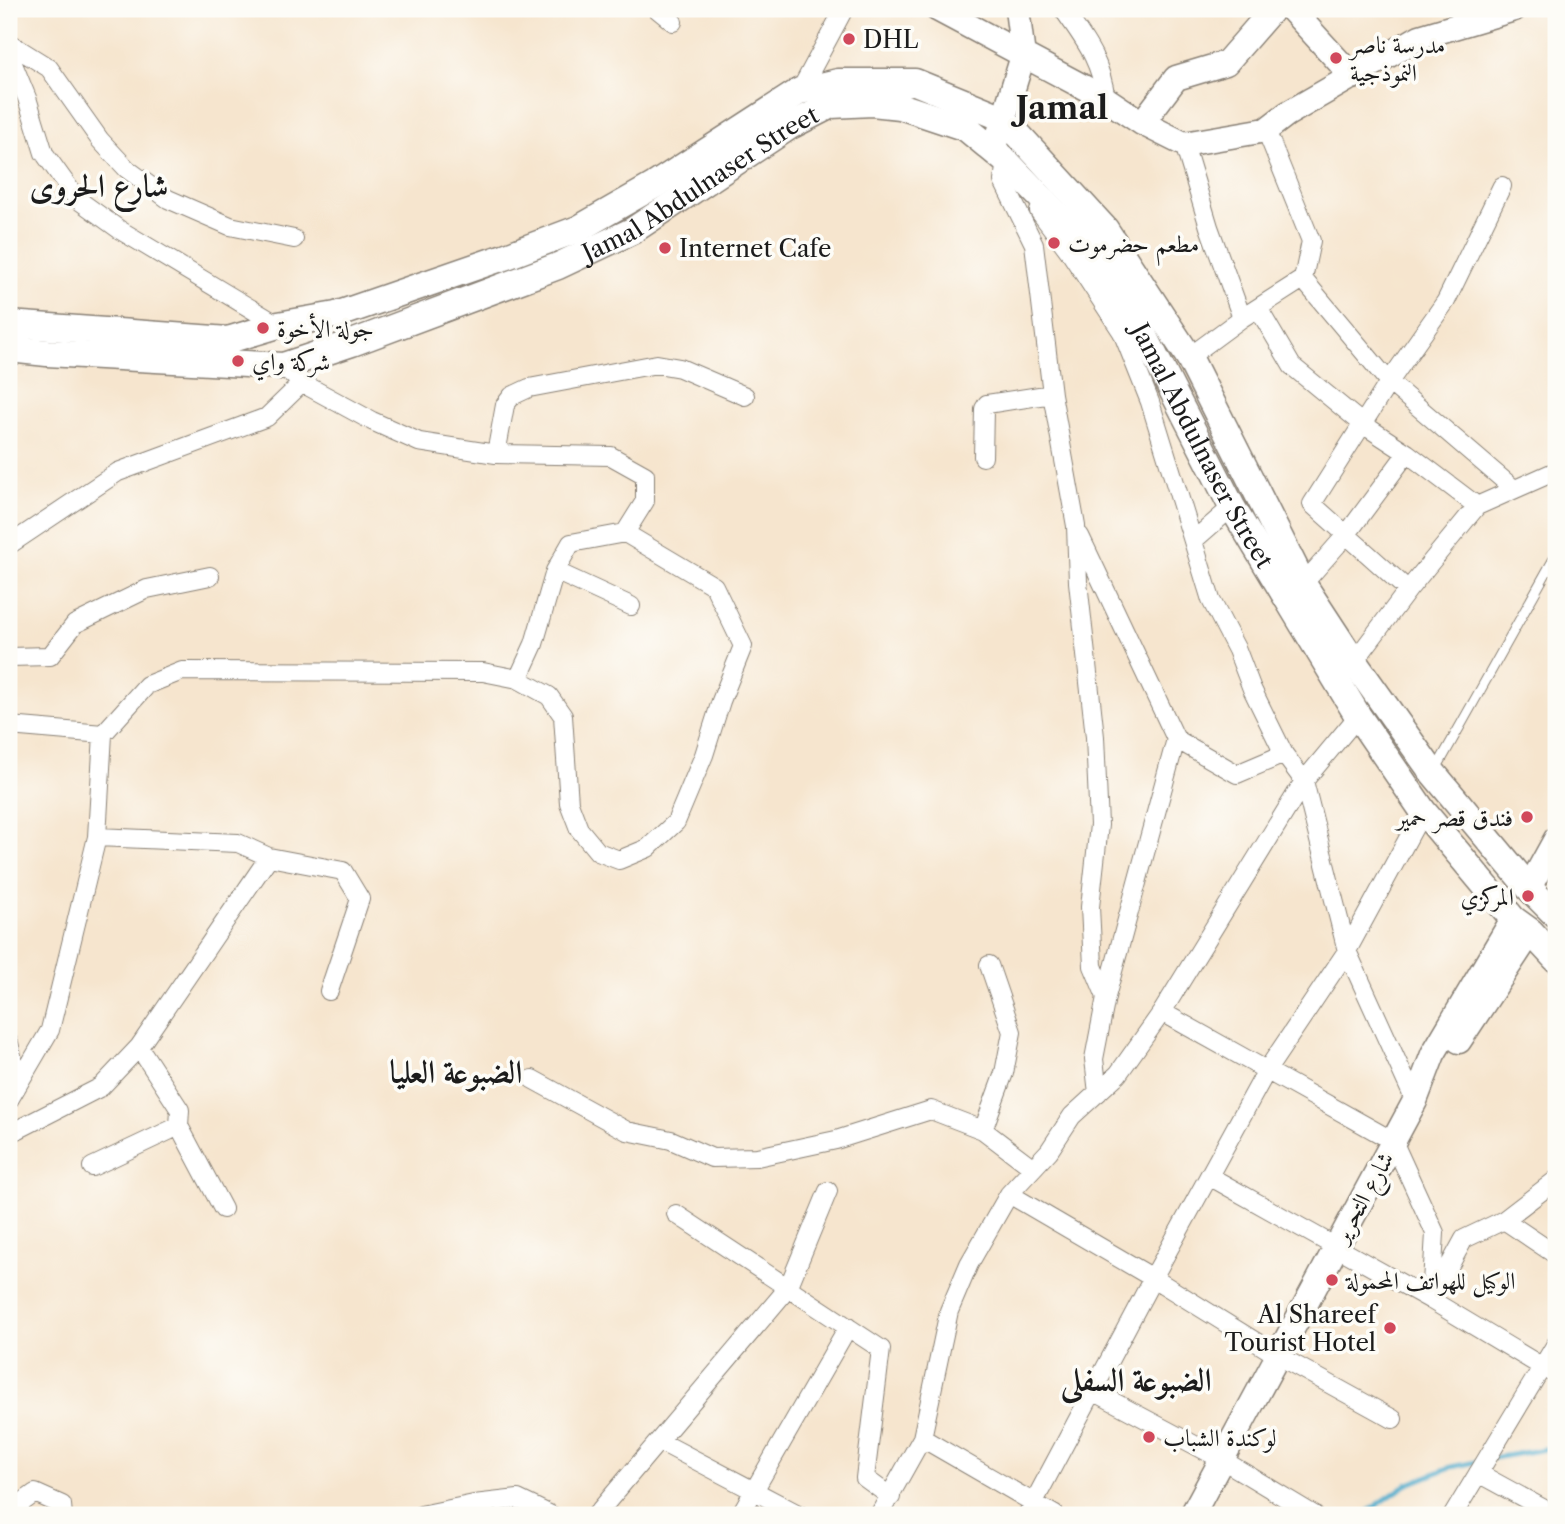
<svg xmlns="http://www.w3.org/2000/svg" width="1565" height="1524" viewBox="0 0 1565 1524" font-family="'Libre Caslon Text',Amiri,serif">
<rect width="100%" height="100%" fill="#fdfcf7"/>
<filter id="ink" filterUnits="userSpaceOnUse"><feTurbulence type="fractalNoise" baseFrequency=".0143" numOctaves="2"/><feDisplacementMap in="SourceGraphic" scale="14" xChannelSelector="R" yChannelSelector="G"/><feConvolveMatrix kernelMatrix="1 2 1 2 8 2 1 2 1" color-interpolation-filters="sRGB"/></filter>
<filter id="wash" filterUnits="userSpaceOnUse"><feTurbulence type="fractalNoise" baseFrequency=".00686" numOctaves="4" result="noise"/><feDisplacementMap in="SourceGraphic" scale="28" xChannelSelector="R" yChannelSelector="G"/><feGaussianBlur stdDeviation="1.57" result="paint"/><feColorMatrix in="noise" values="0 0 0 0 0 0 0 0 0 0 0 0 0 0 0 0 0 1.4 0 .05"/><feComposite in="paint" operator="in"/></filter>
<g filter="url(#wash)">
<rect width="100%" height="100%" fill="#f6e5ce"/>
<g fill="none" stroke-linecap="round" stroke-linejoin="round">
<!-- stream -->
<path stroke="#4baaca" stroke-width="5" d="M1494 1458 1556 1447
M1363 1515 1406 1485 1451 1467 1481 1461"/>
</g>
</g>
<g filter="url(#ink)">
<g fill="none" stroke-linecap="round" stroke-linejoin="round">
<defs>
<path id="lane" d="M1436 769 1556 555"/>
<path id="street" d="M657 9 673 22
M1063 9C1085 41 1100 58 1106 99
M9 43 49 68 100 140 127 169 168 199 230 226 294 239
M9 54 27 98 44 153 77 199 120 230 278 325
M800 91 844 9
M1184 144 1209 227 1242 318
M1006 161 1003 181 1034 244 1052 394 1076 526 1078 582 1095 737 1099 825 1090 907 1093 966 1106 997 1094 1059 1098 1093
M1039 211 1069 251 1122 332 1150 402 1193 541
M1303 279 1389 382 1514 489
M1258 308 1292 366 1364 425 1407 453 1477 506
M1189 357 1242 318 1303 279 1311 241 1266 130
M283 366 302 383 372 421 419 442 496 454 611 456 645 475V501L625 533
M496 454 505 405 512 396 529 388 657 364 680 368 745 396
M983 457 984 409 987 404 1052 394
M1232 507 1193 541 1211 600 1237 650 1252 689 1284 754 1304 781 1347 951 1415 1101
M1080 536 1176 739 1237 774 1284 754
M9 545 118 472 267 417 302 383
M555 571 631 606
M1303 584 1347 534 1407 453
M1408 590 1312 504 1389 382 1446 301 1502 186
M9 657 50 656 75 624 147 589 210 576
M1354 662 1408 590 1477 506 1556 471
M9 726 103 734
M97 837 238 843 269 857 343 871 360 899 329 991
M1106 997 1176 739
M1162 1012 1393 1141 1435 1233 1431 1300
M9 1043 18 1081
M532 1079 627 1131 671 1140 712 1158 757 1157 836 1140 931 1110 983 1130 1033 1168
M9 1100 50 1030 97 837 103 734 147 685 182 671 483 672 518 679 549 696 563 716 569 803 579 829 598 852 619 860 648 848 676 822 704 755 721 701 743 646 714 586 625 533 571 543 555 571 534 644 518 679
M179 1126 223 1209
M983 1130 1004 1073 1012 1032 989 965
M9 1134 101 1087 139 1047 269 857
M92 1167 179 1126 180 1110 139 1047
M1209 1176 1431 1300 1556 1375
M1009 1194 1153 1278 1277 1355 1393 1419
M676 1214 881 1349 865 1478 891 1497
M1504 1220 1556 1255
M1434 1294 1464 1239 1504 1220 1556 1180
M1093 1391 1221 1459 1314 1515
M922 1438 1055 1515
M659 1441 800 1515
M1478 1473 1555 1515
M9 1512 35 1493 62 1505 63 1515
M421 1515 474 1504 518 1499 551 1515
M596 1515 788 1288 828 1191
M740 1515 848 1327
M879 1515 922 1438 949 1311 969 1264 1009 1194 1049 1151 1072 1116 1118 1074 1162 1012 1304 781 1358 716
M1027 1515 1153 1278 1267 1070 1347 951 1423 811
M1453 1515 1556 1344"/>
<path id="secondary" d="M937 9 1106 99 1142 123 1184 144 1266 130 1287 114 1420 37 1514 9
M1291 9 1353 77
M1142 123 1176 78 1226 63 1273 9
M994 150 1023 56 1017 9
M1529 888 1556 839
M1459 1041 1531 932
M1192 1515 1415 1101 1433 1054 1513 919"/>
<g id="primary">
<path d="M9 324 228 340 278 325 336 315 504 257 578 229 655 185 800 91 838 82H915L1003 118 1105 229 1189 357 1303 584 1354 662 1433 773 1529 888 1556 915"/>
<path id="s1" d="M9 349 47 353 283 366 352 343 558 266 632 231 790 126 831 105 872 103 900 106 966 128 1006 161 1095 254 1139 325 1232 507 1358 716 1423 811 1513 919 1531 932 1556 959"/>
</g>
</defs>
<!-- lane casing -->
<use href="#lane" stroke="#898075" stroke-width="11"/>
<!-- street casing -->
<use href="#street" stroke="#898075" stroke-width="20"/>
<!-- secondary casing -->
<use href="#secondary" stroke="#898075" stroke-width="27"/>
<!-- primary casing -->
<use href="#primary" stroke="#898075" stroke-width="29"/>
<!-- lane -->
<use href="#lane" stroke="#fff" stroke-width="9"/>
<!-- street -->
<use href="#street" stroke="#fff" stroke-width="18"/>
<!-- secondary -->
<use href="#secondary" stroke="#fff" stroke-width="24"/>
<!-- primary -->
<use href="#primary" stroke="#fff" stroke-width="26"/>
</g>
</g>
<!-- markers -->
<g fill="#d1495b" stroke="#fdfcf7" stroke-width="2.5">
<circle cx="849" cy="39" r="7"/>
<circle cx="1336" cy="58" r="7"/>
<circle cx="1054" cy="243" r="7"/>
<circle cx="665" cy="248" r="7"/>
<circle cx="263" cy="328" r="7"/>
<circle cx="238" cy="361" r="7"/>
<circle cx="1527" cy="817" r="7"/>
<circle cx="1528" cy="896" r="7"/>
<circle cx="1332" cy="1280" r="7"/>
<circle cx="1390" cy="1328" r="7"/>
<circle cx="1149" cy="1437" r="7"/>
</g>
<g text-anchor="middle" dominant-baseline="central" stroke-width="7" stroke-linejoin="round" paint-order="stroke">
<!-- poi labels -->
<g font-size="24" fill="#1c1c1c" stroke="#fdfcf7" text-anchor="start">
<text x="863" y="39">DHL</text>
<text x="1350" y="44">مدرسة ناصر<tspan x="1350" dy="28">النموذجية</tspan></text>
<text x="1068" y="243">مطعم حضرموت</text>
<text x="679" y="248">Internet Cafe</text>
<text x="277" y="328">جولة الأخوة</text>
<text x="252" y="361">شركة واي</text>
<text x="1513" y="817" text-anchor="end">فندق قصر حمير</text>
<text x="1514" y="896" text-anchor="end">المركزي</text>
<text x="1346" y="1280">الوكيل للهواتف المحمولة</text>
<text x="1376" y="1314" text-anchor="end">Al Shareef<tspan x="1376" dy="28">Tourist Hotel</tspan></text>
<text x="1163" y="1437">لوكندة الشباب</text>
</g>
<!-- street labels -->
<g font-size="24" fill="#1c1c1c" stroke="#fdfcf7">
<text stroke="none"><textPath href="#s1" startOffset="732">Jamal Abdulnaser Street</textPath></text>
<text stroke="none"><textPath href="#s1" startOffset="1424">Jamal Abdulnaser Street</textPath></text>
<text transform="translate(1363 1197) rotate(-61)">شارع التحرير</text>
</g>
<!-- district labels -->
<g font-size="32" font-weight="bold" fill="#1c1c1c" stroke="#fdfcf7">
<text x="1062" y="107">Jamal</text>
<text x="99" y="185">شارع الحروى</text>
<text x="456" y="1071">الضبوعة العليا</text>
<text x="1136" y="1379">الضبوعة السفلى</text>
</g>
</g>
<!-- margin -->
<rect width="1565" height="1524" fill="none" stroke="#fdfcf7" stroke-width="35"/>
</svg>
